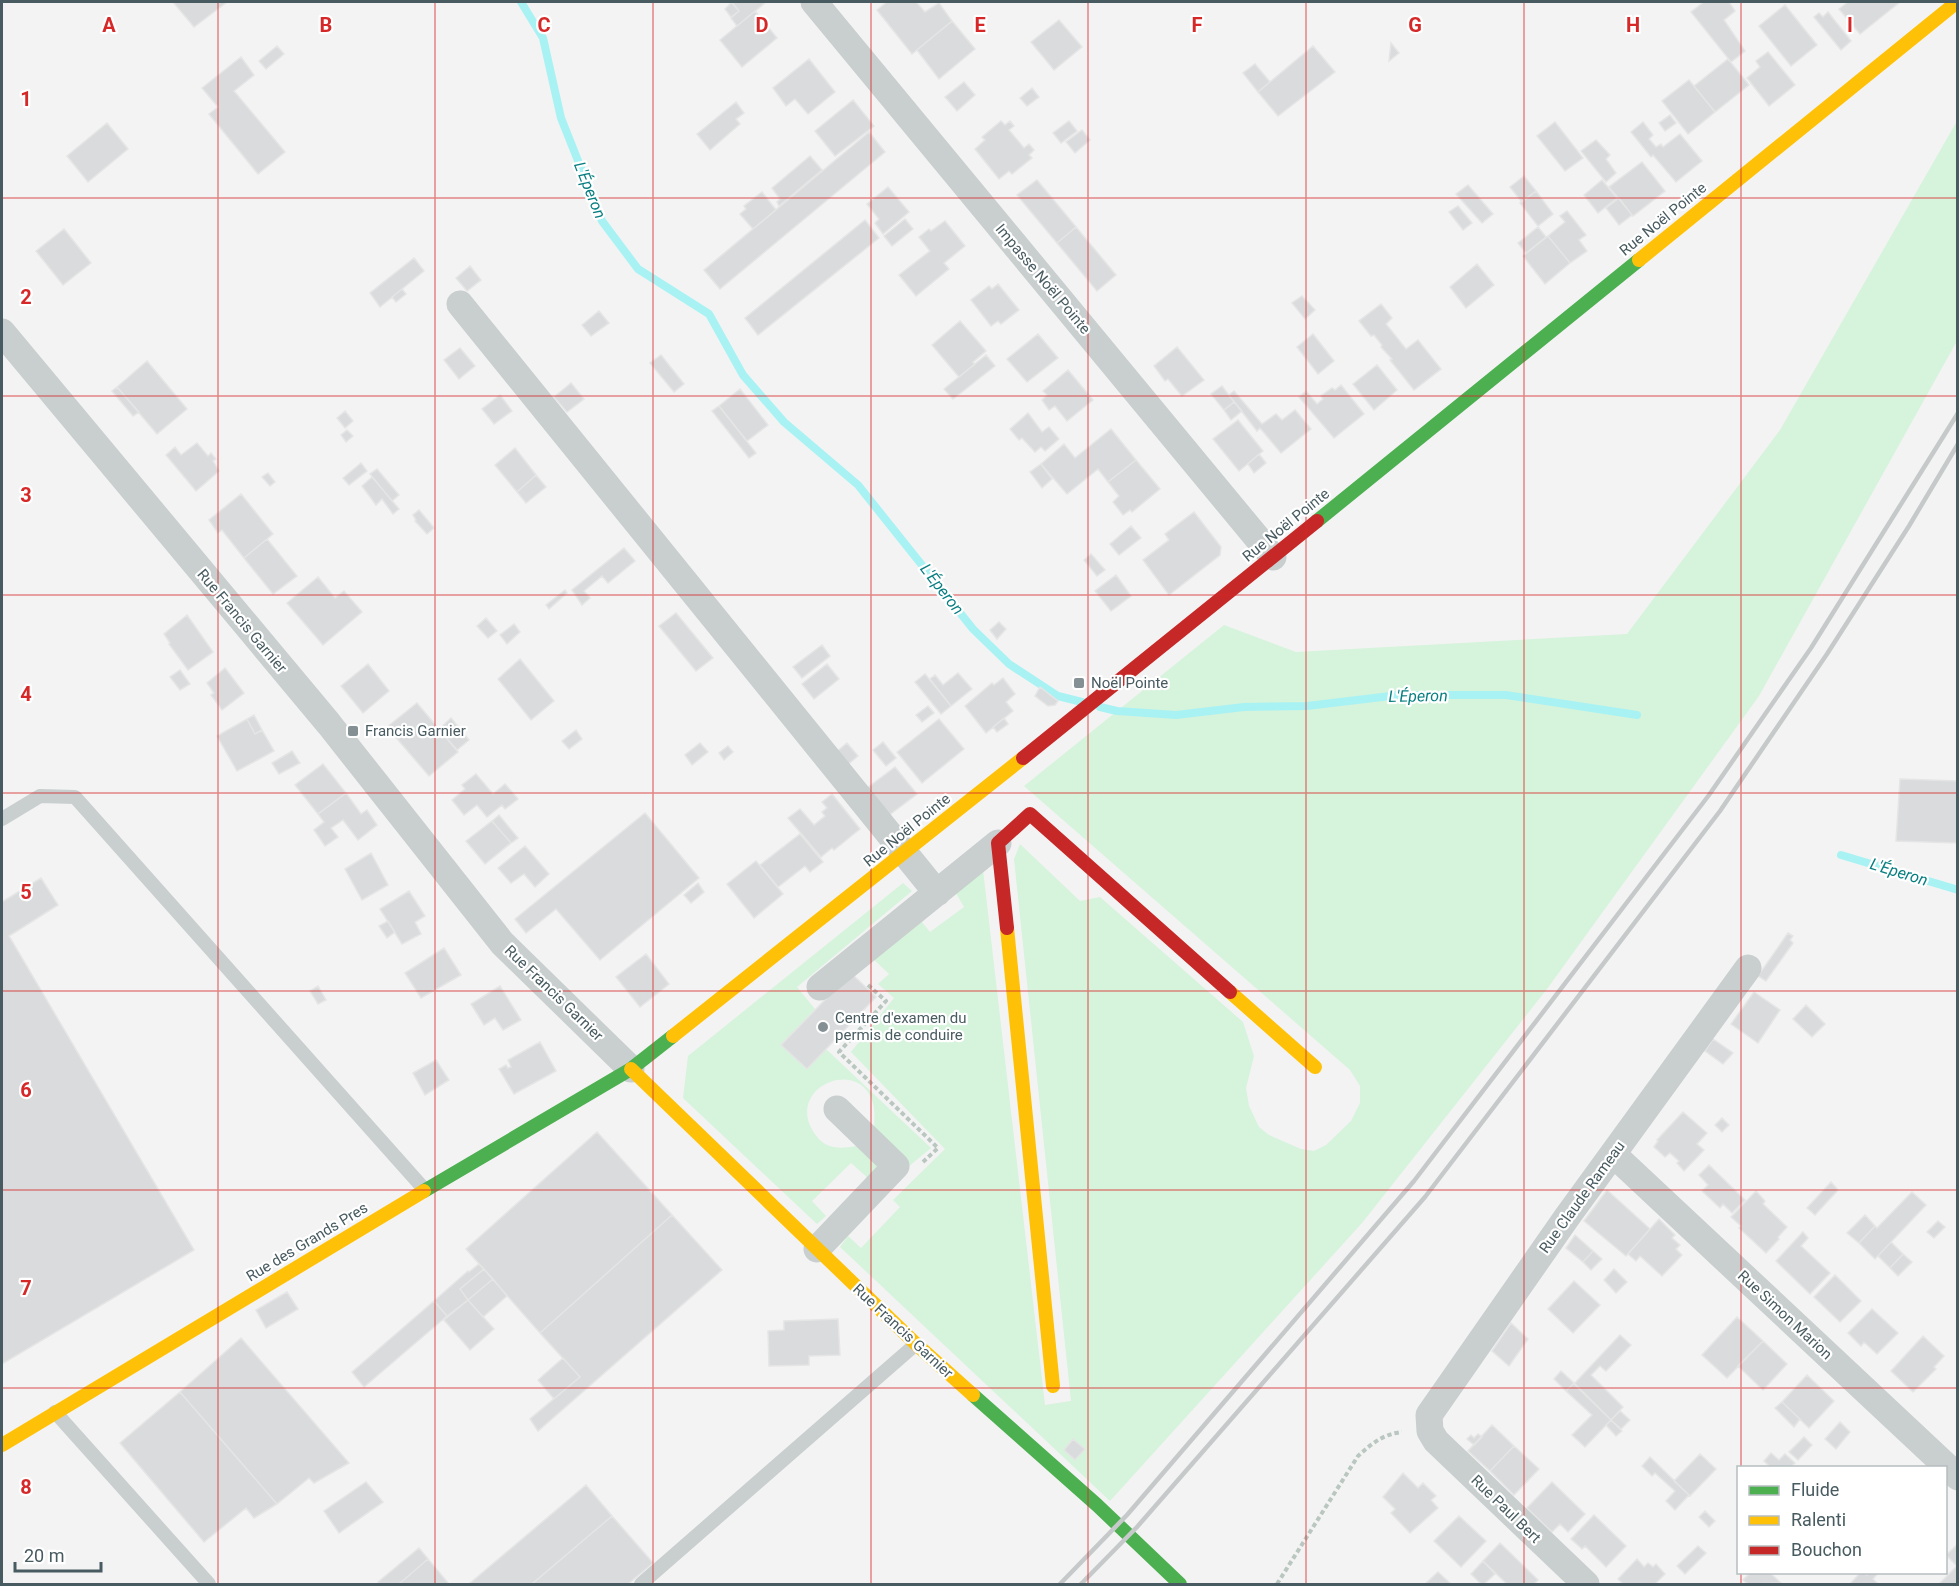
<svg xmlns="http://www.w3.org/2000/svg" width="1959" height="1586" viewBox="0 0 1959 1586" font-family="Roboto,sans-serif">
<rect width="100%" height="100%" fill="#f3f3f3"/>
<!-- green -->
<path fill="#d6f3dc" d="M1957 121V341L1759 696 1547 989 1362 1223 1110 1501 840 1247 848 1236 861 1248 900 1207 893 1200 945 1149 851 1052 894 998 878 984 889 974 869 955 917 916 930 932 964 907 953 888 982 861 1045 1405 1071 1401 1014 859 1020 844 1080 901 1100 897 1243 1022 1254 1056 1246 1088 1249 1106 1259 1127 1269 1135 1301 1149 1314 1151 1326 1145 1351 1121 1360 1103V1086L1350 1070 1024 786 1224 625 1296 652 1627 634 1780 430Z
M903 883 912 891 797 987 815 1009 781 1045 826 1049 931 1148 908 1167 874 1133C874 1123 876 1110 872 1100 856 1055 779 1091 818 1138 827 1149 842 1149 856 1146L880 1166 869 1179 851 1163 812 1201 826 1216 817 1224 683 1098 688 1056Z"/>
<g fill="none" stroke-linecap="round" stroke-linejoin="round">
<!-- stream -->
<path stroke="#a9f2f3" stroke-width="8" d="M521 2 543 38 561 118 602 221 638 269 709 314 743 375 784 422 858 485 973 629 1009 664 1058 696 1082 702
M1100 707 1117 711 1176 715 1244 707 1307 706 1399 695H1506L1637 715
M1841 855 1958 890"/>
</g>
<!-- building -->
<path fill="#d9dbdc" stroke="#e5e5e6" stroke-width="1.5" d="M173 2H227L194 27Z
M731 2H766L737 26 731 18 739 11Z
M732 2 739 11 731 17 725 9Z
M887 2H916L925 12 939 3 952 21 912 54 877 10Z
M1704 2H1729L1735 11 1724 20 1745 51 1731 62 1691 12Z
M1848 2H1900L1860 34 1839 9Z
M1785 5 1817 45 1791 66 1759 26Z
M755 11 777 38 742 67 720 40Z
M1828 12 1851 41 1841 50 1814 17 1819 13 1823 17Z
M1059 20 1082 47 1054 70 1031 42Z
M952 21 975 49 939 79 917 50Z
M1391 43 1399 53 1389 61Z
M277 46 284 54 266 69 259 61Z
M1313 46 1335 72 1278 116 1258 92Z
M1768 52 1795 85 1769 106 1747 78 1760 67 1756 61Z
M241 57 254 75 234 91 285 152 258 174 209 114 218 107 202 88Z
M809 59 835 92 808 114 795 99 786 106 773 88Z
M1728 59 1749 85 1715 112 1694 86Z
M1255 64 1270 82 1258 92 1243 73Z
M1689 80 1715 112 1688 134 1662 101Z
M964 82 975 95 957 111 945 97Z
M1032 88 1039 97 1027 106 1020 98Z
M853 100 874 126 835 156 815 131Z
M736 102 744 113 736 119 740 124 710 150 697 134Z
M1670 115 1676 123 1665 131 1659 123Z
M1001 121 1005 125 1010 121 1014 126 1009 130 1024 148 1029 144 1034 150 1029 155 1032 158 1012 174 1009 171 999 179 975 149 985 140 982 137Z
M1069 121 1077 131 1061 143 1053 133Z
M1555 122 1583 158 1565 171 1537 136Z
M1643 122 1653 135 1649 139 1656 147 1661 144 1663 147 1680 134 1702 161 1676 182 1653 155 1651 157 1631 132Z
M107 123 128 149 88 182 67 156Z
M1082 130 1090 140 1075 153 1066 142Z
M869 132 885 152 720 289 704 270Z
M1596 140 1610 155 1606 159 1616 173 1606 182 1581 151Z
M810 156 822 170 779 206 777 202 780 199 772 188Z
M1642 162 1665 191 1633 216 1609 187Z
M1524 176 1536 191 1522 202 1510 187Z
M1037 180 1076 227 1057 243 1017 195Z
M1602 180 1617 198 1598 213 1584 195Z
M1468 185 1493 214 1482 223 1456 194Z
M888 187 909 212 883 234 875 223 879 219 867 204Z
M1536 191 1553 214 1538 226 1520 203Z
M762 192 776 210 753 229 740 214 746 209 744 206Z
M1619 198 1632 215 1619 225 1606 208Z
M1458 206 1472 223 1463 230 1449 212Z
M1567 211 1586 235 1579 240 1587 251 1570 263 1548 236 1565 222 1560 216Z
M905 219 913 229 892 246 884 236Z
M865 220 879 238 758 335 745 318Z
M945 221 965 246 944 263 949 269 916 296 899 275 930 251 919 237 929 229 931 231Z
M1076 227 1116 275 1097 291 1057 243Z
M1538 227 1546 237 1526 253 1518 243Z
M64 229 91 263 63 285 36 251Z
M1548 236 1570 263 1545 284 1523 256Z
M414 258 424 271 380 307 370 293Z
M1477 264 1494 285 1466 308 1450 287Z
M470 266 481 280 467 291 456 278Z
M998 284 1019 310 1001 324 998 321 991 326 971 300 989 286 992 289Z
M402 289 406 294 396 302 392 297Z
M1302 296 1315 310 1305 319 1292 303Z
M1381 304 1392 318 1386 324 1406 349 1418 340 1441 369 1414 390 1390 360 1392 359 1381 347 1382 345 1374 335 1371 336 1359 321Z
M599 311 609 323 591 336 582 325Z
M960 321 986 351 973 362 975 364 959 377 932 345Z
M1038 334 1058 358 1027 382 1007 359Z
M1313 334 1334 361 1318 374 1297 347Z
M1177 347 1204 380 1182 396 1168 379 1165 381 1154 366Z
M460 348 475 366 459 379 444 360Z
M661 355 684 384 674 392 650 363Z
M986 355 995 366 953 399 944 389Z
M147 361 187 409 157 434 117 387Z
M1377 365 1397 390 1374 410 1353 384Z
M1068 370 1093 400 1067 421 1055 406 1049 410 1042 400 1047 395 1043 391Z
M571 383 584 399 567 412 554 397Z
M1341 385 1364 414 1334 438 1299 397 1306 391 1317 404 1323 399 1321 396 1332 388 1335 390Z
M1222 386 1234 402 1224 410 1211 394Z
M117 387 139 412 133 416 112 391Z
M740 389 768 425 747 441 719 406Z
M1234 391 1262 424 1276 414 1282 420 1295 410 1311 429 1281 453 1260 428 1257 431 1229 395Z
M500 395 512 411 494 424 482 409Z
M1234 402 1242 411 1231 420 1224 410Z
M719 406 756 453 749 458 712 411Z
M345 411 353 421 345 428 337 418Z
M1028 413 1042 432 1049 427 1059 439 1045 451 1041 447 1035 452 1022 438 1019 440 1010 429Z
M1238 420 1263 451 1239 471 1213 439Z
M1111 429 1136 460 1108 482 1098 469 1067 494 1041 464 1064 444 1075 458Z
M347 430 353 436 346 442 341 435Z
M197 443 208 456 211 453 216 459 213 461 219 471 196 491 166 455 175 447 181 455Z
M515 448 536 475 517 492 495 465Z
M1259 454 1266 463 1254 473 1248 464Z
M1136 460 1160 489 1132 512 1130 510 1123 515 1113 502 1119 496 1108 482Z
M361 463 367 471 349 485 343 478Z
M1041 464 1052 479 1042 488 1030 472Z
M377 469 399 495 392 501 370 474Z
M268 473 275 482 270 486 262 477Z
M536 475 546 487 526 503 517 492Z
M372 477 399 509 393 514 382 499 376 505 362 486Z
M241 494 273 534 244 558 222 530 218 533 209 520Z
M419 510 434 528 427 534 415 521 416 520 413 515Z
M1194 512 1221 547 1220 555 1169 595 1143 560 1169 540 1165 534Z
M1131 526 1141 538 1119 555 1110 544Z
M267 539 297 576 273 594 244 558Z
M624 548 635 561 608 583 602 576 584 591 590 598 582 605 572 590Z
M1091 554 1105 570 1097 576 1084 560Z
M1116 575 1131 596 1111 611 1095 591Z
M318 577 335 598 344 591 362 612 323 645 287 603Z
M565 590 567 593 549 609 546 605Z
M676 613 713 658 696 671 659 626Z
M187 615 213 652 188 670 169 644 170 643 164 634Z
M486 618 497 631 488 638 477 626Z
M999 622 1006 629 997 639 990 630Z
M514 624 520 632 507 644 500 635Z
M822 645 830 656 802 678 793 667Z
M520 659 554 701 531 720 498 679Z
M368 664 389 691 363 713 341 686Z
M827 664 839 679 814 699 802 684Z
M225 668 244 693 222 710 211 695 214 693 207 683Z
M180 670 190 684 180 690 170 677Z
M958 673 972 689 951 706 930 679 935 675 943 685Z
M925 674 951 706 941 714 915 682Z
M1003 678 1015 694 1006 702 1013 711 986 733 965 706 992 683 994 685Z
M1040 687 1058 701 1055 705 1048 706 1035 696Z
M417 703 458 752 429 776 387 727Z
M928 706 934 713 922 722 916 715Z
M254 715 262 730 255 734 247 719Z
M451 718 469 740 457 750 439 729Z
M1004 718 1008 724 997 732 993 727Z
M247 719 255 734 262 730 274 751 237 771 217 736Z
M939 719 964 749 922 783 897 752Z
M576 730 582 739 569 749 562 741Z
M883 742 896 758 886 766 873 750Z
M700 743 708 752 692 765 685 755Z
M847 743 858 756 846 766 835 753Z
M728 746 733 752 724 760 719 753Z
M292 751 300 763 279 774 272 763Z
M323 764 346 793 318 814 295 785Z
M895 767 917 794 888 816 866 789Z
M476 774 493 794 505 784 518 799 505 809 502 805 487 817 477 805 464 815 452 800 465 789 462 785Z
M1900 779 1958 781V843L1896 841Z
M346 793 361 814 367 810 377 825 358 840 343 820 331 828 338 837 325 846 314 830 324 822 318 814Z
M832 794 860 829 834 850 832 848 821 857 788 818 800 809 814 825 825 816 822 812 827 808 822 802Z
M645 813 699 878 600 960 556 909 526 933 515 919Z
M499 815 518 838 511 843 492 821Z
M492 821 511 843 485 864 466 841Z
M800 834 823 862 810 872 805 866 778 887 760 865Z
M525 846 549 874 535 887 524 874 511 883 498 868Z
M371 853 388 885 362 900 345 869Z
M756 861 783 894 754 918 727 884Z
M41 878 58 905 9 936 194 1250 2 1364V902Z
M698 883 704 892 691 903 684 895Z
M409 891 425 916 415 922 421 934 402 944 380 909Z
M388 921 395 932 387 938 379 926Z
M1788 933 1793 936 1790 940 1793 943 1766 981 1758 976Z
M444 948 461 975 421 998 405 973Z
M646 954 669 984 640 1007 616 977Z
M851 973 876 997 807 1069 781 1045Z
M318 986 326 1000 318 1004 310 991Z
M500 986 521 1020 503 1030 495 1018 484 1025 471 1004Z
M1754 992 1780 1010 1758 1043 1731 1024Z
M1806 1005 1825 1024 1812 1037 1793 1019Z
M1713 1039 1733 1053 1723 1064 1705 1051Z
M540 1042 556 1071 514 1094 499 1069 506 1065 508 1068 511 1067 508 1060Z
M436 1060 449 1080 425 1095 413 1073Z
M1683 1112 1707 1133 1697 1144 1704 1150 1684 1171 1677 1163 1679 1161 1670 1153 1665 1157 1654 1147 1658 1141 1657 1140Z
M1722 1118 1729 1125 1722 1132 1715 1125Z
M597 1132 672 1215 540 1333 466 1249Z
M1709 1165 1745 1200 1732 1213 1723 1204 1720 1208 1702 1191 1708 1185 1699 1175Z
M1831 1182 1838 1190 1815 1215 1807 1208Z
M1607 1190 1650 1229 1626 1256 1584 1221Z
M1756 1191 1765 1201 1763 1204 1787 1227 1778 1237 1779 1239 1766 1253 1739 1228 1741 1226 1731 1217Z
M1912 1192 1926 1205 1875 1259 1859 1243 1875 1226 1877 1228Z
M672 1215 722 1270 538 1431 530 1419 580 1377 540 1333Z
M1865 1215 1875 1226 1859 1243 1847 1233Z
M1659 1219 1675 1235 1672 1238 1680 1245 1676 1249 1682 1255 1662 1276 1640 1256 1636 1261 1628 1254Z
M1938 1221 1945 1227 1934 1238 1927 1232Z
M1803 1232 1808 1238 1801 1246 1830 1273 1810 1294 1776 1261Z
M1575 1235 1593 1251 1583 1262 1566 1248Z
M1891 1242 1903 1254 1890 1268 1878 1256Z
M1593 1251 1602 1259 1591 1270 1583 1262Z
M1903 1254 1912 1262 1898 1276 1890 1268Z
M479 1264 484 1269 460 1289 468 1300 447 1316 434 1301 468 1271 469 1272Z
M484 1269 493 1279 468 1300 460 1289Z
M1614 1269 1627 1282 1616 1293 1604 1280Z
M1835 1275 1861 1301 1840 1322 1814 1297Z
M493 1279 507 1296 483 1317 468 1300Z
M1574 1281 1600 1305 1573 1333 1548 1309Z
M287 1292 298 1309 266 1328 256 1310Z
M468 1300 494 1329 470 1350 444 1320Z
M434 1301 447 1316 364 1387 352 1372Z
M1872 1309 1898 1333 1877 1354 1864 1342 1861 1346 1848 1333Z
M1737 1317 1763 1341 1727 1378 1702 1355Z
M838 1319 840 1355 809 1356V1365L769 1366 768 1331 784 1330V1321Z
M1511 1323 1528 1339 1509 1366 1492 1351Z
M1620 1335 1631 1345 1606 1371 1600 1366 1591 1375 1623 1407 1611 1420 1574 1384Z
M1923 1336 1944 1356 1934 1367 1936 1369 1913 1392 1891 1371Z
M241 1338 349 1463 314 1483 309 1478 277 1504 180 1392Z
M1763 1341 1787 1364 1763 1390 1738 1366Z
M563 1358 580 1377 554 1399 538 1380Z
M1561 1371 1574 1383 1566 1391 1554 1379Z
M1807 1375 1834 1401 1809 1428 1782 1402Z
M1574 1383 1611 1420 1585 1447 1572 1435 1592 1415 1566 1391Z
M180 1392 277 1504 254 1518 246 1508 204 1542 120 1443Z
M1782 1402 1800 1419 1794 1427 1775 1408Z
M1620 1411 1630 1420 1621 1429 1611 1420Z
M1611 1420 1622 1431 1616 1436 1606 1425Z
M1840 1422 1850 1432 1836 1449 1825 1439Z
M1492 1425 1514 1446 1490 1471 1468 1451Z
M1478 1434 1482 1437 1474 1445 1467 1439 1471 1435 1474 1438Z
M1804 1437 1812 1445 1798 1460 1789 1452Z
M1073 1439 1085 1449 1075 1460 1064 1450Z
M1514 1446 1539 1469 1514 1495 1490 1471Z
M1771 1453 1779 1460 1785 1454 1795 1463 1790 1468H1771L1764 1461Z
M1700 1454 1716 1469 1690 1496 1674 1481Z
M1650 1457 1689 1495 1675 1510 1666 1501 1675 1491 1655 1473 1652 1476 1642 1466Z
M1403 1473 1418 1488 1423 1483 1436 1496 1431 1500 1438 1508 1410 1533 1391 1513 1395 1509 1383 1497Z
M366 1482 383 1502 339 1533 324 1511Z
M1552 1482 1585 1514 1568 1532 1560 1524 1552 1532 1527 1508Z
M586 1485 612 1516 532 1584H469Z
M1705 1511 1715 1521 1709 1527 1699 1517Z
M1594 1515 1626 1546 1606 1567 1585 1546 1582 1549 1571 1539Z
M612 1516 653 1563 628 1584H532Z
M1459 1516 1486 1541 1461 1567 1434 1541Z
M1500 1543 1538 1580 1534 1584H1507L1483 1561Z
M1958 1544V1567L1946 1555Z
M1698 1546 1706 1553 1685 1574 1677 1566Z
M419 1548 428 1559 399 1584H380L378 1582Z
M428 1559 449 1584H399Z
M1637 1559 1644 1567 1648 1563 1653 1567 1656 1564 1665 1574 1655 1584H1623L1618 1579Z
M1483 1561 1495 1574 1484 1584H1481L1471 1574Z
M1957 1566 1958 1584H1939Z
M1438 1572 1451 1584H1425Z
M1751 1572H1769L1781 1583 1748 1584 1743 1580Z
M1861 1572 1867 1575 1870 1572H1879L1873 1579 1878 1584H1850Z"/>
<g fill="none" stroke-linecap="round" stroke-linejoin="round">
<!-- path -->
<path stroke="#b9c7c0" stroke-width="4" stroke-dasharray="4.5 3" stroke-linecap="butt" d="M868 985 886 1001 839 1052 938 1148 923 1162
M1277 1584 1358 1456C1371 1444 1383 1434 1402 1432"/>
<!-- lane -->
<path stroke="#c9cecf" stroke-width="14" d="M2 819 40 796 75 797 425 1190
M55 1412 209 1584
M641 1584 916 1344"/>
<!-- street -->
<path stroke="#c9cecf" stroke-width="27" d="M814 2 1273 557
M460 304 937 893
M2 332 329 724 502 943 631 1069
M820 987 998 843
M1613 1154 1958 1477
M817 1249 896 1166 837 1109
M1586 1584 1436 1441 1430 1431 1429 1415 1567 1217 1748 968"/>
<!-- fast -->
<path stroke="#4caf50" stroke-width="14" d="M1317 521 1639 260
M424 1191 631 1069 673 1036
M973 1395 1097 1505 1180 1584"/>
<!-- slow -->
<path stroke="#ffc107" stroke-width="14" d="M1639 260 1957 2
M1007 928 1053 1386
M1230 992 1315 1067
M673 1036 1023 758
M631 1069 916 1344 973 1395
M2 1445 424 1191"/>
<!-- jam -->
<path stroke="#c62828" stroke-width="14" d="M1023 758 1317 521
M1007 928 998 843 1030 814 1230 992"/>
<!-- rail -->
<path stroke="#c6c9ca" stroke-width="4.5" d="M1060 1584 1127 1515 1414 1181 1709 795 1811 648 1958 413
M1081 1584 1137 1527 1425 1197 1720 811 1827 654 1909 526 1958 444"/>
</g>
<!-- grid -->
<path fill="none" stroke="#d62828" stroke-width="1.5" stroke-opacity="0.55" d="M218 2V1584M435 2V1584M653 2V1584M871 2V1584M1088 2V1584M1306 2V1584M1524 2V1584M1741 2V1468M2 198H1958M2 396H1958M2 595H1958M2 793H1958M2 991H1958M2 1190H1958M2 1388H1958M1741 1572V1584"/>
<!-- markers -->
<g fill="#849094" stroke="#fff" stroke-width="2">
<rect x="1073" y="677" width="12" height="12" rx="3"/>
<rect x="347" y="725" width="12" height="12" rx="3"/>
<circle cx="823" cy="1027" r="6"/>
</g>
<g text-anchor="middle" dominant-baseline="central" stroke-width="4.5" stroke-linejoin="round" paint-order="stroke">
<!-- street labels -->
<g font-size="15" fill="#485b61" stroke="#fff">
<text transform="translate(1663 219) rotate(-39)">Rue Noël Pointe</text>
<text transform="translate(1043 279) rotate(50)">Impasse Noël Pointe</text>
<text transform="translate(1286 525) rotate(-39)">Rue Noël Pointe</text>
<text transform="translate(242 621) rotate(50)">Rue Francis Garnier</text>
<text transform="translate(907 830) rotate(-39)">Rue Noël Pointe</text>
<text transform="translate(554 993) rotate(44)">Rue Francis Garnier</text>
<text transform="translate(1582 1197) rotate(-54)">Rue Claude Rameau</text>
<text transform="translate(307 1242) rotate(-31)">Rue des Grands Pres</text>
<text transform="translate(1785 1315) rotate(43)">Rue Simon Marion</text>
<text transform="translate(903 1331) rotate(43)">Rue Francis Garnier</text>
<text transform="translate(1506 1509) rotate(44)">Rue Paul Bert</text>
</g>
<!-- poi labels -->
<g font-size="15" fill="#485b61" stroke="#fff" text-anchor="start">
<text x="1091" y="683">Noël Pointe</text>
<text x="365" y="731">Francis Garnier</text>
<text x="835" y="1018">Centre d'examen du<tspan x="835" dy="17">permis de conduire</tspan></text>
</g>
<!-- water labels -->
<g font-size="16" font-style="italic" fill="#077e80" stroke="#fff">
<text transform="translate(590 190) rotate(68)">L'Éperon</text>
<text transform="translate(942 589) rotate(52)">L'Éperon</text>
<text transform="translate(1418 696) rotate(-1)">L'Éperon</text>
<text transform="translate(1899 872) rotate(17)">L'Éperon</text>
</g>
</g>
<g font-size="20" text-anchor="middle" font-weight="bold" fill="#d62828" stroke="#fff" stroke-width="4.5" stroke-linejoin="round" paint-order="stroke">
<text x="109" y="32">A</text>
<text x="326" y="32">B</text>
<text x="544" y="32">C</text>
<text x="762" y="32">D</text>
<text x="980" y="32">E</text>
<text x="1197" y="32">F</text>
<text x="1415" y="32">G</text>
<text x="1633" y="32">H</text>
<text x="1850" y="32">I</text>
<text x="26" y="106">1</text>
<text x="26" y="304">2</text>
<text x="26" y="502">3</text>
<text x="26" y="701">4</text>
<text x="26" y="899">5</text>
<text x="26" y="1097">6</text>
<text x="26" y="1295">7</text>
<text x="26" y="1494">8</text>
</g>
<!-- border -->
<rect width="1959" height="1586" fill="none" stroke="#485b61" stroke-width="6"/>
<!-- legend -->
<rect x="1737" y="1466" width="210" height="108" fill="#ffffff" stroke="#b6bdc0" stroke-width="1.5"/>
<rect x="1749" y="1486" width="30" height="9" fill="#4caf50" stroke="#b6bdc0" stroke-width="1.5"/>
<text x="1791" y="1496" font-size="18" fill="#485b61">Fluide</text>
<rect x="1749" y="1516" width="30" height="9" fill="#ffc107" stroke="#b6bdc0" stroke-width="1.5"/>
<text x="1791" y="1526" font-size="18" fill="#485b61">Ralenti</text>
<rect x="1749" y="1546" width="30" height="9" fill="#c62828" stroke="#b6bdc0" stroke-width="1.5"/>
<text x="1791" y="1556" font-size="18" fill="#485b61">Bouchon</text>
<!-- scale -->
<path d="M15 1562v9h86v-9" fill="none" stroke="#485b61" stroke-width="3"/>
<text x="24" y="1562" font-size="18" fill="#485b61" stroke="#ffffff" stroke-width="4.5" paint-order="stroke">20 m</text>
</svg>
